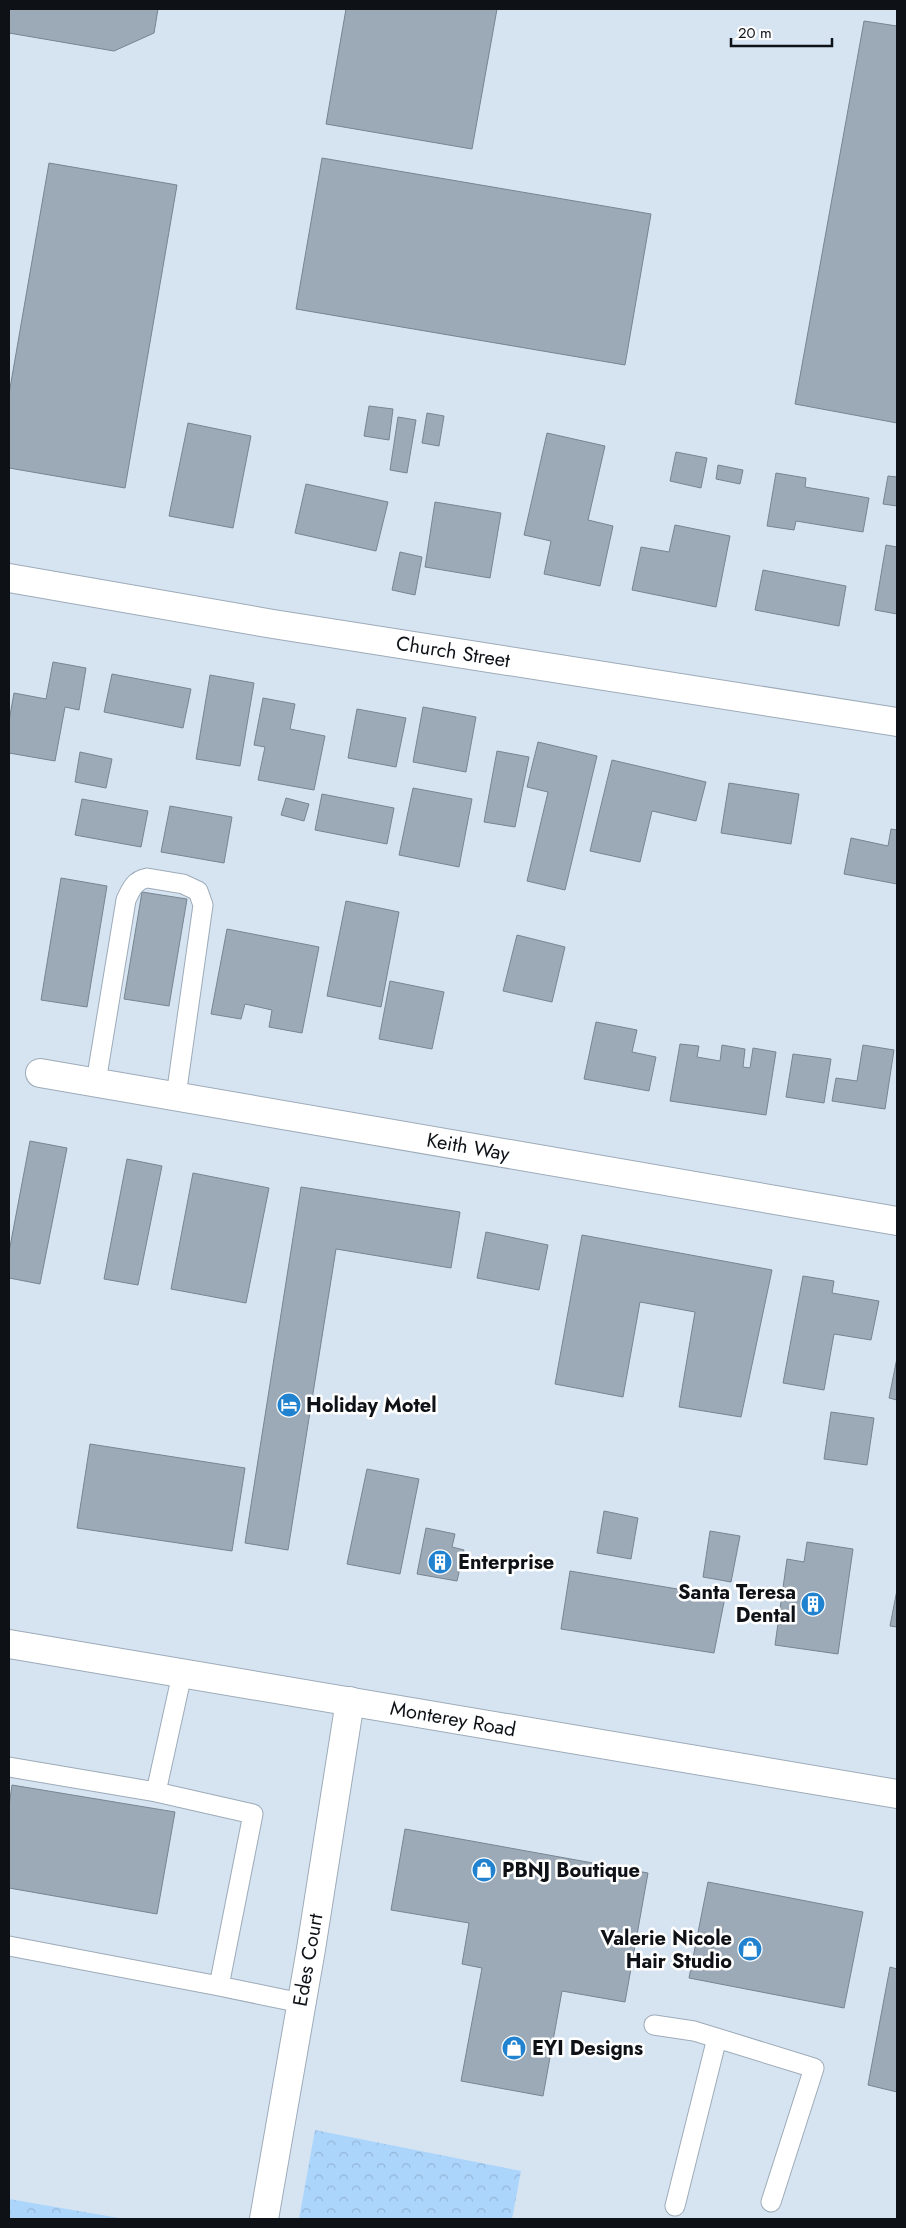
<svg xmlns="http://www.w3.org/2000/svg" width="906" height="2228" viewBox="0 0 906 2228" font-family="Jost,sans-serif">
<defs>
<pattern id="forest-crowns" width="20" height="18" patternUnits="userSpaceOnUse" patternTransform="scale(1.25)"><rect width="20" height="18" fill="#acd5fc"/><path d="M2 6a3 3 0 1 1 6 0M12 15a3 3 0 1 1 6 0" fill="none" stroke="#93b6d7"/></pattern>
</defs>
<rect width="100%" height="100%" fill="#d6e4f2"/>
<!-- forest -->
<path fill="url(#forest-crowns)" d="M315 2130 521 2171 512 2219H299Z
M9 2199 125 2219H9Z"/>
<!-- building -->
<path fill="#9caab7" stroke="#778491" d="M9 9H158L154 33 114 51 9 33Z
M346 9H497L472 149 326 124Z
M864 21 897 26V423L795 404Z
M322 158 651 214 625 365 296 309Z
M49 163 177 185 125 488 9 468V394Z
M369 406 393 409 389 440 364 436Z
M427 413 444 416 439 446 422 443Z
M398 417 416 420 407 473 390 470Z
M188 423 251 436 233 528 169 516Z
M547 433 605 446 588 520 613 526 600 586 544 574 551 541 524 535Z
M676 452 707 458 701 488 670 481Z
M718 465 743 470 740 484 716 479Z
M776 473 806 478 805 487 869 498 863 532 796 521 794 530 767 526Z
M888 476 897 477V506L883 504Z
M306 484 388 502 376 551 295 533Z
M435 502 501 513 490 578 425 567Z
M675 525 730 536 716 607 632 590 641 547 669 552Z
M886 545 897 547V614L875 610Z
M400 552 422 557 415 595 392 590Z
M763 570 846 586 839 626 755 610Z
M53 662 86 668 79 710 65 707 55 761 9 753V721L14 693 46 699Z
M112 674 191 689 183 728 104 712Z
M210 675 254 683 240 766 196 759Z
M263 698 295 704 290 729 325 736 314 790 258 780 265 747 254 745Z
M423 707 476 717 466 772 413 762Z
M357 709 406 718 396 767 348 758Z
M538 742 597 756 565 890 527 881 548 792 527 787Z
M497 751 529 757 515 827 484 822Z
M80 752 112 759 106 788 75 782Z
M612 760 706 782 696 821 652 811 640 862 590 851Z
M729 783 799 794 791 844 721 833Z
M413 788 472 799 459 867 399 855Z
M322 794 394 808 387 844 315 830Z
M286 798 309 804 304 821 281 815Z
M82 799 148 811 141 847 75 835Z
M170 806 232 817 224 863 161 852Z
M891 829 897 830V884L844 874 851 838 888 846Z
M61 878 107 886 87 1007 41 1000Z
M142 892 187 899 169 1006 124 999Z
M346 901 399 912 381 1007 327 996Z
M227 929 319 947 302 1033 269 1027 272 1010 245 1004 241 1019 211 1014Z
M517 935 565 947 552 1002 503 991Z
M390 981 444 992 432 1049 379 1039Z
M596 1022 637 1030 632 1052 656 1057 649 1091 584 1079Z
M680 1044 699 1046 697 1057 720 1061 722 1045 745 1049 743 1067 750 1068 753 1048 776 1052 766 1115 670 1101Z
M863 1045 894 1050 885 1109 832 1101 836 1078 857 1081Z
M793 1054 831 1059 824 1103 786 1097Z
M30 1141 67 1148 40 1284 9 1278V1252Z
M127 1159 162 1166 138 1285 104 1279Z
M193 1173 269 1188 246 1303 171 1289Z
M301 1187 460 1212 451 1268 336 1249 288 1550 245 1543Z
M486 1232 548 1245 539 1290 477 1278Z
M582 1235 772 1270 741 1417 679 1407 695 1312 640 1302 623 1397 555 1384Z
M803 1276 834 1281 832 1293 879 1301 871 1340 834 1334 824 1390 783 1383Z
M897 1358V1400L889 1398Z
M831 1412 874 1418 867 1465 824 1459Z
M90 1444 245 1468 232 1551 77 1528Z
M367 1469 419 1479 400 1574 347 1564Z
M604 1511 638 1518 631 1559 597 1553Z
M426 1528 455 1534 452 1547 464 1550 457 1581 417 1574Z
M710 1531 740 1536 731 1582 703 1577Z
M807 1542 853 1549 838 1654 775 1645 787 1559 804 1562Z
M570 1571 725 1597 714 1653 561 1629Z
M897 1590V1627L890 1626Z
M12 1785 175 1812 157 1914 9 1888V1806Z
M405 1829 648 1873 625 2002 562 1991 543 2096 461 2081 482 1968 462 1964 469 1923 391 1910Z
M708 1882 863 1912 844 2008 689 1978Z
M890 1967 897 1969V2092L868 2085Z"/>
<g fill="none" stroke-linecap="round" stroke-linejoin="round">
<defs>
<path id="service" d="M96 1082 126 900C131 889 135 880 147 878L183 884 198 891 203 905 176 1096
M182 1674 156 1792 253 1814 219 1986 301 2003
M9 1767 156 1792
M9 1946 219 1986
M654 2025 694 2031 814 2068 771 2202
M675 2206 717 2038"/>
<path id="minor" d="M9 578 273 624 897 722
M40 1073 897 1221
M264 2219 311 1949 350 1701"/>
<path id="secondary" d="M9 1644 897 1794"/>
</defs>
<!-- service casing -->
<use href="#service" stroke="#9dabb8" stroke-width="21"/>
<!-- minor casing -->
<use href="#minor" stroke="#9dabb8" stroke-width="30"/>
<!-- secondary casing -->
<use href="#secondary" stroke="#9dabb8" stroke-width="30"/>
<!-- service -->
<use href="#service" stroke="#fff" stroke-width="19"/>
<!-- minor -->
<use href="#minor" stroke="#fff" stroke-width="28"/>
<!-- secondary -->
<use href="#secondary" stroke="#fff" stroke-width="28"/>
</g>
<!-- icons -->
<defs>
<symbol id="hotel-disc" viewBox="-11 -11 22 22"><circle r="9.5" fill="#2183cf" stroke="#fff"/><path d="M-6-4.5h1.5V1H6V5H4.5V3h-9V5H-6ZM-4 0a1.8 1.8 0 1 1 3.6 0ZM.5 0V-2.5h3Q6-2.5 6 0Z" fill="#fff"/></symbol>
<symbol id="building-disc" viewBox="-11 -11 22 22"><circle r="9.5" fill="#2183cf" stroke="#fff"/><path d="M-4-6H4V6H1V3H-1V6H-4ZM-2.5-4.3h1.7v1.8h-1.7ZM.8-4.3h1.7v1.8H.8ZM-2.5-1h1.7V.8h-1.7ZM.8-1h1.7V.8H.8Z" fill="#fff"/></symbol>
<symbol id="shop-disc" viewBox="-11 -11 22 22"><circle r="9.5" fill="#2183cf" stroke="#fff"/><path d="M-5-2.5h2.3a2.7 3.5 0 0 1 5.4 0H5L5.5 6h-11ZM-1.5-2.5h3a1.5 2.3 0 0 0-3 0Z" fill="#fff"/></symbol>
</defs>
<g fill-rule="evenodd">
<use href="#hotel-disc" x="275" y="1391" width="28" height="28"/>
<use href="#building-disc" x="426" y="1548" width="28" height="28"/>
<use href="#building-disc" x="799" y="1590" width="28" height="28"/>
<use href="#shop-disc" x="470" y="1856" width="28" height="28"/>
<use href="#shop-disc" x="736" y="1935" width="28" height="28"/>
<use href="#shop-disc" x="500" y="2034" width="28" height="28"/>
</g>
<g text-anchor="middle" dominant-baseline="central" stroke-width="5" stroke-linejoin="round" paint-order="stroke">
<!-- street labels -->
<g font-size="20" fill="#0e1217" stroke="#fff">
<text transform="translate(453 652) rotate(9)">Church Street</text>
<text transform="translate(468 1147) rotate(10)">Keith Way</text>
<text transform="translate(453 1719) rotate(10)">Monterey Road</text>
<text transform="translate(308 1960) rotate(-80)">Edes Court</text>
</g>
<!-- poi labels -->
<g font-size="20" font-weight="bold" fill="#0e1217" stroke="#fff" text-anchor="start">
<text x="306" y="1405">Holiday Motel</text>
<text x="458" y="1562">Enterprise</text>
<text x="796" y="1592" text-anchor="end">Santa Teresa<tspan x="796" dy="23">Dental</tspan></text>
<text x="502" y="1870">PBNJ Boutique</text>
<text x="732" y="1938" text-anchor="end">Valerie Nicole<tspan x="732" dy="23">Hair Studio</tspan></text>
<text x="532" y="2048">EYI Designs</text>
</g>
</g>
<!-- border -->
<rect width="906" height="2228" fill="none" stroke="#0e1217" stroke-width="20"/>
<!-- scale -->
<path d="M731 38v8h101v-8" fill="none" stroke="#0e1217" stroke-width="2.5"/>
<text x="738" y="38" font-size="15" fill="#0e1217" stroke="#ffffff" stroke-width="4" paint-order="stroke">20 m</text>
</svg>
